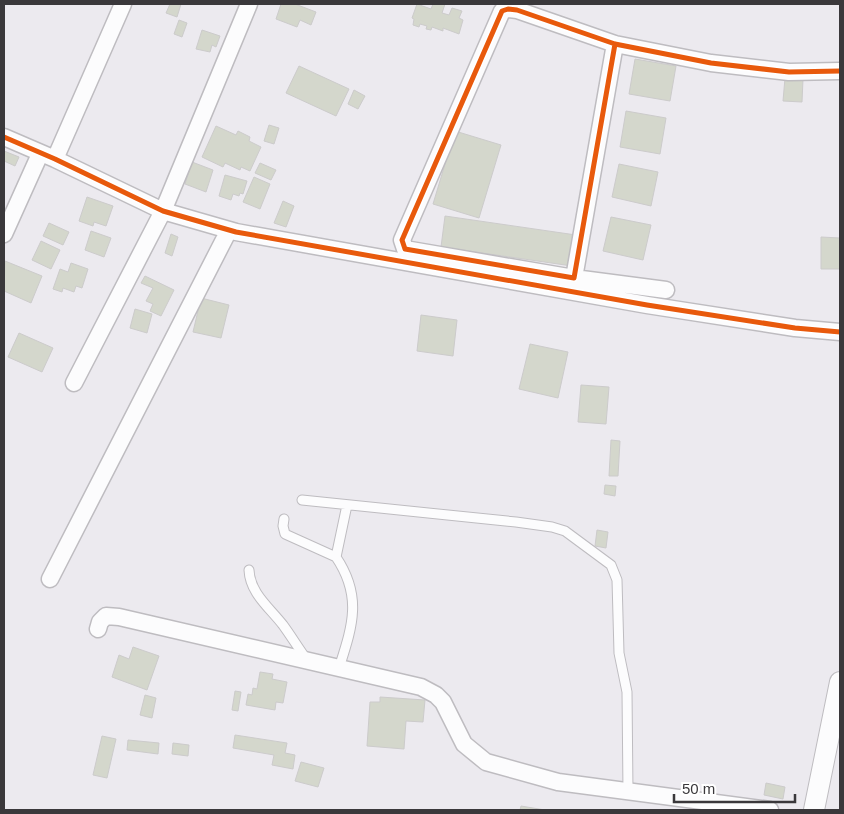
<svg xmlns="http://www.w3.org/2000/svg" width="844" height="814" viewBox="0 0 844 814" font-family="Arial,sans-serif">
<rect width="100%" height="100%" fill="#eceaef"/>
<!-- building -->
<path fill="#d4d7cc" stroke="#cccbcb" d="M170 4H181L177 17 166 13Z
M281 4H295L316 12 311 25 300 20 297 27 276 19Z
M417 4 431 9 433 4H445L442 13 449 15 452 8 462 11 459 18 463 20 459 34 443 28V31L432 27 431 30 426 29 427 26 420 24 419 27 413 25 414 19 412 18Z
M179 20 187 23 182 37 174 34Z
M202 30 220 36 216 47 212 45 210 52 196 49Z
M635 59 676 66 670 101 629 94Z
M299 66 349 89 336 116 286 93Z
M785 78 803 79 802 102 783 101Z
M354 90 365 96 358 109 348 104Z
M626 111 666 118 660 154 620 147Z
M269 125 279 128 274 144 264 141Z
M216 126 236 135 238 131 250 137 249 141 261 147 250 171 241 167 240 170 225 163 223 167 202 157Z
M455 131 501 145 479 218 433 204Z
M4 151 19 157 15 166 4 161Z
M192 162 213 170 206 192 185 184Z
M260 163 276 170 271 180 255 173Z
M619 164 658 172 651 206 612 197Z
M225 175 247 181 243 194 240 193 239 196 233 194 231 200 219 196Z
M254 177 270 184 260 209 243 202Z
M87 197 113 206 106 226 94 222 93 226 79 221Z
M283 201 294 206 286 227 274 223Z
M445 216 576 235 572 266 441 247Z
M611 217 651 225 643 260 603 251Z
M49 223 69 232 63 245 43 236Z
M91 231 111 238 104 257 85 250Z
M171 234 178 237 172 256 165 253Z
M821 237 840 238V269H821Z
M41 241 60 250 51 269 32 260Z
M5 261 42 276 31 303 4 291Z
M71 263 88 269 82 288 76 286 74 292 63 288 62 292 53 289 60 269 68 272Z
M145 276 174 290 161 316 150 311 153 304 146 301 153 288 141 283Z
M201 298 229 305 221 338 193 332Z
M135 309 152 314 147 333 130 328Z
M421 315 457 320 453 356 417 351Z
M19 333 53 348 42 372 8 357Z
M530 344 568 352 558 398 519 389Z
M581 385 609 387 606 424 578 422Z
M611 440 620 441 618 476H609Z
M605 485 616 486 615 496 604 494Z
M597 530 608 532 606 548 595 546Z
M133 647 159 656 147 690 112 677 119 655 129 659Z
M260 672 273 674 272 679 287 682 283 703 276 702 275 710 246 705 248 694 252 695 253 688 257 689Z
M235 691 241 692 238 711 232 710Z
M145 695 156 698 152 718 140 715Z
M380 697 425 700 423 722 406 721 404 749 367 746 370 702H380Z
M235 735 287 743 285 753 295 755 293 769 272 765 274 755 233 748Z
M102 736 116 739 107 778 93 775Z
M128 740 159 743 158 754 127 750Z
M173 743 189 745 188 756 172 754Z
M301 762 324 768 318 787 295 781Z
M766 783 785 787 783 799 764 795Z
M521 806 545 810H520Z"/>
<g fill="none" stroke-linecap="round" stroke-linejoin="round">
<defs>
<path id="service" d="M302 500 516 522 552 527 565 531 611 565 617 580 619 653 627 692 628 792
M284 519 283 526 285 534 336 557C363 597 352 627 339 668
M336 557 347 505
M249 570C250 593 269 607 283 625 291 636 299 649 307 660"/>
<path id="minor" d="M615 44 574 278 405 249 402 240 502 11 508 9 517 10 615 44 711 63 789 72 840 71
M4 137 55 159 163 211 236 232 647 305 795 328 840 332
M55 159 123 4
M4 234 40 154
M574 278 666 290
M74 383 163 211 249 4
M50 579 229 230
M98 629 100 622 106 616 119 617 421 687 436 695 443 702 464 744 486 762 558 782 770 810"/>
<path id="tertiary" d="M814 810 840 682"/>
</defs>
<!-- service casing -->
<use href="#service" stroke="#bebcc0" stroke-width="11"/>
<!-- minor casing -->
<use href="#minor" stroke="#bebcc0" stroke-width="19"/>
<!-- tertiary casing -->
<use href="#tertiary" stroke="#bebcc0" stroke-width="22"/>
<!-- service -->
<use href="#service" stroke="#fcfcfd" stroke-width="9"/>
<!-- minor -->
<use href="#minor" stroke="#fcfcfd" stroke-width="16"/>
<!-- tertiary -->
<use href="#tertiary" stroke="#fcfcfd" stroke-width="20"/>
<defs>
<path id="cycleway" d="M615 44 574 278 405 249 402 240 502 11 508 9 517 10 615 44 711 63 789 72 840 71
M4 137 55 159 163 211 236 232 647 305 795 328 840 332"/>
</defs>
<!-- cycleway casing -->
<use href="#cycleway" stroke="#fff" stroke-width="8"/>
<!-- cycleway -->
<use href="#cycleway" stroke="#e8590c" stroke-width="5"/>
</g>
<!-- border -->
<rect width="844" height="814" fill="none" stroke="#3a383b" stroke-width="10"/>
<!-- scale -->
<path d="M674 794v8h121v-8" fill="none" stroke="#3a383b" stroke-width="2.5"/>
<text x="682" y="794" font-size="15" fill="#3a383b" stroke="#ffffff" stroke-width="4" paint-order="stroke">50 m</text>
</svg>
